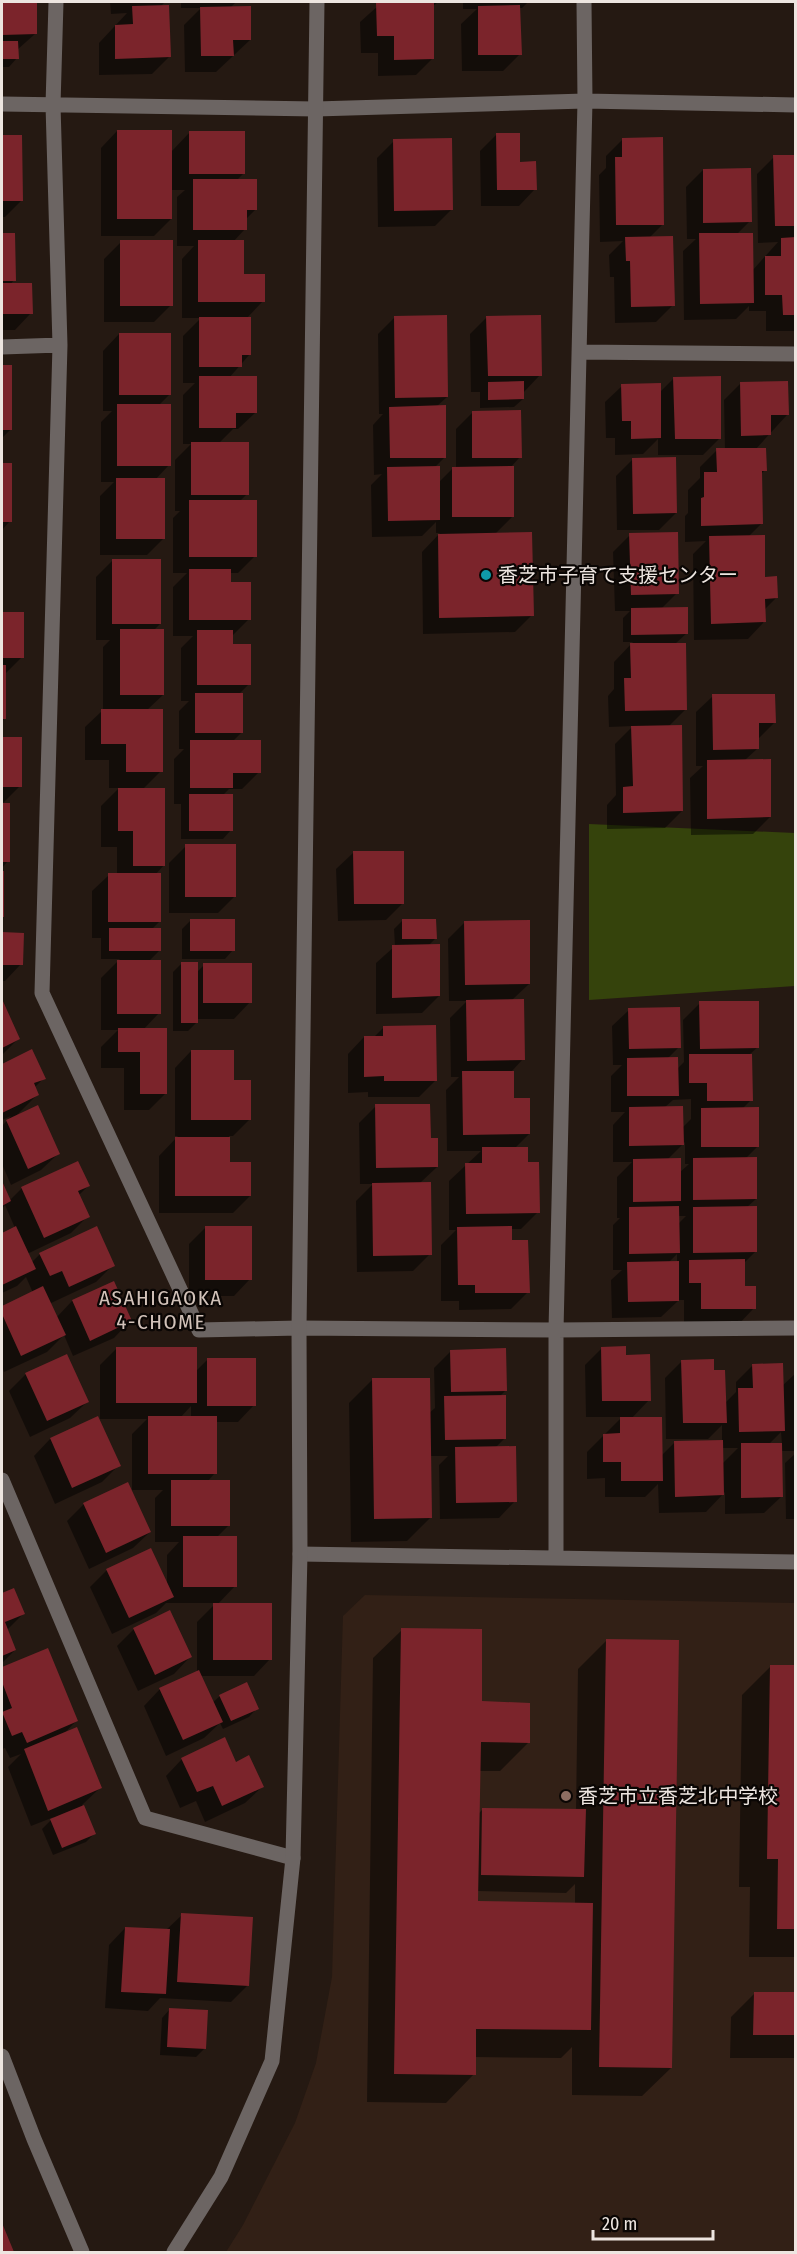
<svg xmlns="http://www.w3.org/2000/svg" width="797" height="2254" viewBox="0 0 797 2254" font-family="'Fira Sans Condensed','Noto Sans JP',sans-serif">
<rect width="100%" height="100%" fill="#251912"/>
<!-- built -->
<path fill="#322016" d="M365 1595 795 1603V2252H226L243 2225 295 2123 316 2063 332 1977 343 1616Z"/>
<!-- green -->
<path fill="#35430c" d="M589 824 795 833V986L589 1000Z"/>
<!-- shadow -->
<path fill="#0007" fill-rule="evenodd" d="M2 2H35V34L17 50V58L9 67H2Z
M110 2H165L160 7 169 57 152 74 99 75V43L127 13 111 14Z
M181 2H236L230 8 250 40 216 72H185L184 25 201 8H181Z
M379 2H438L432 7 433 58 416 75 378 76V53H361L360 22 379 5Z
M463 2H528L522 8H519L520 54 503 71H462L461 24 477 9H463Z
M117 131 171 152 190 132 244 173 236 181 256 209 245 220V229L233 242 243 275 263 301 246 319 250 354 229 378 255 413 238 429H233L219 443 247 494 240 501 255 556 238 573H230V584L249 619 232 636 231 645 249 684 239 694 242 732 232 742 259 772 242 789H229L223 795 231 830 223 839H181V804H174V759L184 749H179V711L189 701H181V648L193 636H173V587L187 573H173V518L180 511H175V460L191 444H183V395L195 383H183V336L201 318H182V259L194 246H177V197L185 190H171V219L154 236H101V148Z
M497 134 535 189 519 206H481L480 151Z
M2 136H21V201L5 217H2Z
M623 139 663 224 649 238 673 305 656 322 615 323 614 277H610L609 255 623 241 600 242 599 175 606 168V156Z
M394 141 452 209 435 226 378 227 377 158Z
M796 156V331H766V311H749V306L736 319 684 320 683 251 696 239H687L686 187 703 170 750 221 737 234 752 271 778 242 758 243 757 174 774 157Z
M2 235H14V280L10 285 31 313 15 330H2Z
M121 242 171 305 154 322H104V259Z
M395 317 447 397 436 407 445 457 434 468 438 483 452 469H456V429L472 413 520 457 510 468 513 516 495 534 532 615 515 632 423 634 422 552 440 533H436V522L422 536 372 537 371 485 382 474 374 475 373 425 383 414H379L378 334Z
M487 317 540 375 523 393V399L514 407 480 408V392H471L470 334Z
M119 334 170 394 159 405 169 465 155 480 164 538 147 555H100V496L114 482H101V422L112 411H103V351Z
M2 367H11V429L2 438Z
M674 378 720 438 703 455H658V439L643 454 615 455V438H606L605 402 622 386 659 393Z
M741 383 787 415 755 450 765 470 760 475 761 524 748 537 764 578 776 598 764 610V622L748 639 694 640 693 554 706 541 685 542V516L688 513V490L700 478V467L717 450H725L724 400Z
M633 459 676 513 659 530H617L616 476Z
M2 464H10V521L2 530Z
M630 535 677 593 661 609 687 633 675 644 686 709 668 727 682 811 665 828 607 829V805L616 795 615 744 633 726 609 727 608 696 614 689V662L633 642H623V618L630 611H615L613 552Z
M113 560 160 624 153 631 163 695 147 710 161 771 143 789 164 865 155 875 160 921 151 930 159 951 148 962 159 1013 143 1030 166 1093 149 1110H124V1068H101V1047L118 1030H101V978L120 959H101V938H92V891L109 875H117V847H101V806L119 788H109V760H85V727L103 710V647L110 640H96V577Z
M2 614H22V657L5 674V718L2 722Z
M713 696 774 723 757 740V749L745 760 770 817 753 834 691 835 690 778 703 766H696V712Z
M2 738H20V786L2 804 8 861 2 868Z
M186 846 235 896 218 913H169V863Z
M353 853 403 903 386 920 338 921 336 869Z
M2 872H3L2 918Z
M191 920 233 950 225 959H182V929Z
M402 921 436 938 428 946 439 996 422 1013 376 1014V963L395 946 394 929Z
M465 922 529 984 512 1000 523 1059 512 1071V1099L529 1134 514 1149 527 1163 538 1212 521 1229H510V1242L528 1292 511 1309 459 1310V1301H441V1245L456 1230H449V1181L481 1151H447L446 1090 459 1077H451L450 1018 467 1001H449L448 939Z
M2 934H22L21 964 5 981H2Z
M181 964 197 972 204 965 250 1002 234 1019H197V1022L188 1031H173V972Z
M2 1003 18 1039 2 1055Z
M700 1003 758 1047 750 1054 751 1100 742 1109 758 1146 746 1158 756 1199 746 1208 756 1251 744 1263V1287L754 1308 738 1325H684V1300H679L661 1317 612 1318 611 1280 622 1270H613V1225L620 1218H617V1177L632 1162H613V1125L625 1112H611V1076L622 1065H613L612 1026 629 1010 679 1047 667 1059 677 1069 684 1062 683 1020ZM691 1099V1119L682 1128 664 1108 673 1100ZM685 1142V1164H689L679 1173 667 1160ZM678 1216H686L678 1224ZM677 1254V1262L668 1263Z
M384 1027 436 1080 419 1097H368V1092L348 1093V1054L364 1037H374Z
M32 1051 44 1078 34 1088 37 1095 15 1117 58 1154 41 1170 11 1185 2 1164V1126L11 1116 2 1120V1065Z
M191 1051 233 1082 250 1119 233 1136H229V1163L250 1196 233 1213H159V1156L178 1136H175V1068Z
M376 1106 430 1140 437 1167 420 1183 430 1254 413 1271 357 1272 356 1201 373 1184H360L359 1123Z
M2 1185 9 1201 22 1188 88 1186 78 1196 88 1216 71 1233 27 1254 31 1263 40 1254 113 1265 96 1282 49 1304 56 1318 72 1301 113 1283 130 1321 114 1338 73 1356 64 1335 47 1352 4 1372 2 1366V1307L33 1293 26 1277 17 1286 2 1293V1234L15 1228 5 1205 2 1209Z
M205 1228 250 1279 234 1296H189V1244Z
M117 1348 195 1372 208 1359 254 1405 238 1422H215V1473L208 1481 229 1525 216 1538 235 1586 217 1605 270 1659 254 1676H200L212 1703 220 1696 257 1708 249 1717 223 1729 220 1723 204 1738 166 1756 144 1706 160 1689 197 1672V1622L216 1603H166L156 1613 112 1634 90 1587 107 1570 167 1584V1555L179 1542H155V1498L163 1490H132V1434L147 1419H100V1365ZM191 1406V1418H180Z
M602 1348 625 1357 649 1400 631 1419 661 1456 675 1442H722V1425L708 1439H666L665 1378 682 1361 712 1371 725 1403 736 1392V1382L753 1365 782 1386 796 1373V1451H780L781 1497 764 1513 725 1514V1492L706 1512 659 1513 658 1484 645 1497H605V1478L587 1479V1452L622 1417H586L585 1365ZM781 1432 782 1444H769ZM722 1448H738L722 1464Z
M451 1351 505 1391 499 1397 505 1438 495 1448 515 1501 499 1518 440 1519 439 1465 448 1456H430L431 1517 407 1541 351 1542 349 1403 372 1380 429 1413 435 1408 434 1368Z
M26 1374 87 1402 70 1418 30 1437 9 1391Z
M97 1418 119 1465 102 1482 55 1504 34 1456 50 1439Z
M796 1453V1519H786L785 1463Z
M84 1504 150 1532 133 1548 89 1569 67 1521Z
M14 1590 23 1614 7 1630 15 1650 2 1663V1595Z
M134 1629 190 1657 174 1674 138 1691 117 1646Z
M402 1630 480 1703 528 1743 500 1771H479L478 1814 483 1809 576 1811 578 1669 607 1640 671 2068 642 2096 572 2095V2047L561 2058 474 2057V2074L446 2103 367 2102 373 1658ZM575 1884V1904L477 1903V1891L566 1893Z
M47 1650 76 1721 63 1735 100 1788 82 1805 94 1834 86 1842 53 1855 42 1829 54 1817 31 1826 8 1767 21 1754 10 1758 5 1748 2 1749V1669Z
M771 1666 796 1667V1957H749L750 1887H739L742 1695Z
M182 1759 235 1764 262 1787 245 1803 205 1822 196 1801 180 1808 166 1776Z
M182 1915 248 1985 231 2002 160 1998 148 2011 105 2008 109 1945 125 1928 166 1930Z
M755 1993H796V2058H730L731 2017Z
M170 2009 205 2048 196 2057 160 2055 162 2018Z"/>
<!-- building -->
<path fill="#7b242b" d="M2 2H37V34L2 35Z
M434 2V59L394 60V36H377L376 3Z
M169 5 171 57 115 59V25L133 24 132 6Z
M520 5 522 55H478V6Z
M251 6V40H233L234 56H201L200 7Z
M2 41H18L19 59H2Z
M117 130H172V219H117Z
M189 131H245V174H189Z
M496 133H520V162L536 161 537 190H497Z
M2 135H22L23 201H2Z
M663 137 664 225H616L615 157H622V138Z
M452 138 453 210 394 211 393 139Z
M773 155H796V226H775Z
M751 168 752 222 703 223V169Z
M193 179H257V210H247V230H193Z
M2 233H15L16 281H2Z
M699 233H753L754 303 700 304Z
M673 236 675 306 631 307 630 261H626L625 237Z
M796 237V315H783L782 295H765V256H781V238Z
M120 240H173V306H120Z
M198 240H244V274H265V302H198Z
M2 283H32L33 314H2Z
M447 315 448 397 395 398 394 316Z
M541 315 542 376H488L486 316Z
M199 317H251V355H242V367H199Z
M119 333H171V395H119Z
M2 365H12V430H2Z
M199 376H257V413H236V428H199Z
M721 376V439H675L673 377Z
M524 381V399L488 400V382Z
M788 381 789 415H771V435L741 436 740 382Z
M661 383V438L631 439V421H622L621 384Z
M117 404H171V466H117Z
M446 405V458H390L389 407Z
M521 410 522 458H472V411Z
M191 442H249V495H191Z
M716 448H766L767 471H762L763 524 701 526V498L704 497V472H717Z
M676 457 677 513 633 514 632 458Z
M2 463H12V522H2Z
M440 466V520L388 521 387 467Z
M514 466V517H452V467Z
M116 478H165V539H116Z
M189 500H257V557H189Z
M532 532 534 616 439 618 438 534Z
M678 532 679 594 631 595 629 533Z
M765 535V577L777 576 778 598 765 599 766 622 711 624 709 536Z
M112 559H161V624H112Z
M189 569H231V582H251V620H189Z
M688 607V634L631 635V608Z
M2 612H24V658H2Z
M120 629H164V695H120Z
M197 630H233V644H251V685H197Z
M630 643H686L687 710 625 711 624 678H631Z
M2 665H6V719H2Z
M195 693H243V733H195Z
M712 694H775L776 723H759V749L713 750Z
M101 709H163V772H126V744H101Z
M682 725 683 811 623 813V787L633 786 631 726Z
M2 737H22V787H2Z
M190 740H261V773H233V788H190Z
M771 759V817L707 819V760Z
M118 788H165V866H133V831H118Z
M189 794H233V831H189Z
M2 803H10V862H2Z
M185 844H236V897H185Z
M353 851H404V904H354Z
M2 871H4V917H2Z
M108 873H161V922H108Z
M190 919H235V951H190Z
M402 919H436L437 939H402Z
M530 920V984L465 985 464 921Z
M109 928H161V951H109Z
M2 932 24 933 23 965H2Z
M440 944V996L392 998V945Z
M117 960H161V1014H117Z
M181 962H198V1023H181Z
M203 963H252V1003H203Z
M2 999 20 1039 2 1048Z
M524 999 525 1060 467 1061 466 1000Z
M699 1001H759V1048L700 1049Z
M680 1007 681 1048 629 1049 628 1008Z
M436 1025 437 1081H384V1076L364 1077V1036H383V1026Z
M118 1028H167V1094H140V1052H118Z
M32 1049 46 1079 34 1083 39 1095 2 1113V1064Z
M191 1050H234V1080H251V1120H191Z
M689 1054H752L753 1101H707V1083H689Z
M678 1057 679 1096H627V1058Z
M462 1071H514V1098H530V1134L463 1135Z
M375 1104H430L431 1138H438V1167L376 1168Z
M38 1105 60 1154 28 1169 6 1120Z
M683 1106 684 1145 629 1146V1107Z
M759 1107V1147H701V1108Z
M175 1137H230V1162H251V1196H175Z
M482 1147H528V1162H539L540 1213 466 1214 465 1163H482Z
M757 1157V1199L693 1200V1158Z
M681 1158V1201L633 1202V1159Z
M78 1161 90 1186 78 1191 90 1217 44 1238 21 1187Z
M2 1181 11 1201 2 1206Z
M431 1182 432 1255 373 1256 372 1183Z
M679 1206 680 1253 629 1254V1207Z
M757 1206V1252L693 1253V1207Z
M16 1226 36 1269 2 1285V1233Z
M97 1226 115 1266 69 1287 62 1271 50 1276 39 1253Z
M205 1226H252V1280H205Z
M512 1226V1240H528L530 1293H475V1285H458L457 1227Z
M745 1259V1286H756V1309H701V1283H689V1260Z
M679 1261V1301L628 1302 627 1262Z
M114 1281 132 1321 90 1341 72 1300Z
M43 1286 66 1335 21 1356 2 1314V1306Z
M626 1346V1355L650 1354 651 1401H602L601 1347Z
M116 1347H197V1403H116Z
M506 1348 507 1391 451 1392 450 1350Z
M67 1354 89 1402 47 1421 25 1373Z
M207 1358H256V1406H207Z
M714 1359V1370H725L727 1423H683L681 1360Z
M783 1363 785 1431 739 1432 738 1388H753L752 1364Z
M372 1378H430L432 1518 374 1519Z
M506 1395V1439L445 1440 444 1396Z
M98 1416 121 1466 72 1488 50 1438Z
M148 1416H217V1474H148Z
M620 1417H662L663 1481H621V1462H603V1434L620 1433Z
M723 1440 724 1495 675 1497 674 1441Z
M741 1443H782L783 1497 741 1498Z
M516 1446 517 1502 456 1503 455 1447Z
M171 1480H230V1526H171Z
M128 1482 151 1532 106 1553 83 1503Z
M183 1536H237V1587H183Z
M151 1548 174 1597 129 1618 106 1569Z
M14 1588 25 1614 5 1622 16 1650 2 1656V1593Z
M213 1603H272V1660H213Z
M170 1610 192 1657 155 1675 133 1628Z
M401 1628 482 1629V1701L530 1703V1743L481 1742 478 1901 593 1903 591 2030 476 2029V2075L394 2074Z
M606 1639 679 1640 672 2068 599 2067Z
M48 1648 78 1721 27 1743 22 1732 12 1736 2 1712 12 1708 2 1682V1667Z
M770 1665H796V1929H777L778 1859H767Z
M199 1670 223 1722 183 1740 159 1688Z
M247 1682 259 1709 231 1721 219 1695Z
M77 1727 102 1788 48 1811 24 1749Z
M225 1737 236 1762 249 1755 264 1787 222 1806 213 1786 197 1792 181 1758Z
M84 1805 96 1834 62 1848 50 1819Z
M482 1808 586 1809 584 1877 481 1875Z
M181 1913 253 1917 249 1986 177 1982Z
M125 1927 170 1929 166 1994 121 1992Z
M754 1992H796V2035H753Z
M169 2008 208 2010 206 2049 167 2047Z
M2 2223 14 2252H2Z"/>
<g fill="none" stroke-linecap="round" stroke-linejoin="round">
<!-- minor -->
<path stroke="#6c6563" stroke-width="15" d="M56 2 53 105 60 345 42 993 199 1330 299 1328 556 1330 796 1328
M2 104 316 109 585 101 796 105
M2 347 60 345
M579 352 796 354
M2 1480 145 1818 293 1858
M300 1554 796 1562
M556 1558V1330L585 101 584 2"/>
<!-- tertiary -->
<path stroke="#6c6563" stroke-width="15" d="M2 2056 34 2139 82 2252
M174 2252 221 2177 272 2061 293 1858 300 1554 299 1328 317 2"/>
</g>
<!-- markers -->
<circle fill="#0f9aa8" stroke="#0a0604" stroke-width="2" cx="486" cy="575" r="6"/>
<circle fill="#8d6e63" stroke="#0a0604" stroke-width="2" cx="566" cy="1796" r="6"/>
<g text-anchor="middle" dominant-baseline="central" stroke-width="4.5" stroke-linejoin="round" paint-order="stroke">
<!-- poi labels -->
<g font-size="20" fill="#ede5e0" stroke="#0a0604" text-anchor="start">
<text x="498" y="575">香芝市子育て支援センター</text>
<text x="578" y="1796">香芝市立香芝北中学校</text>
</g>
<!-- neighbourhood labels -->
<g font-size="21" letter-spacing="1.5" fill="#d2c2b9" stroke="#0a0604">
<text x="161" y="1298">ASAHIGAOKA<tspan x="161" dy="24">4-CHOME</tspan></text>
</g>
</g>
<!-- border -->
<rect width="797" height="2254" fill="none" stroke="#ede5e0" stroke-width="6"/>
<!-- scale -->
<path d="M593 2230v9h120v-9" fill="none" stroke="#ede5e0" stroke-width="3"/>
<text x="602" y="2230" font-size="18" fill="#ede5e0" stroke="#0a0604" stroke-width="4.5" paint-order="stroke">20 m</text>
</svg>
